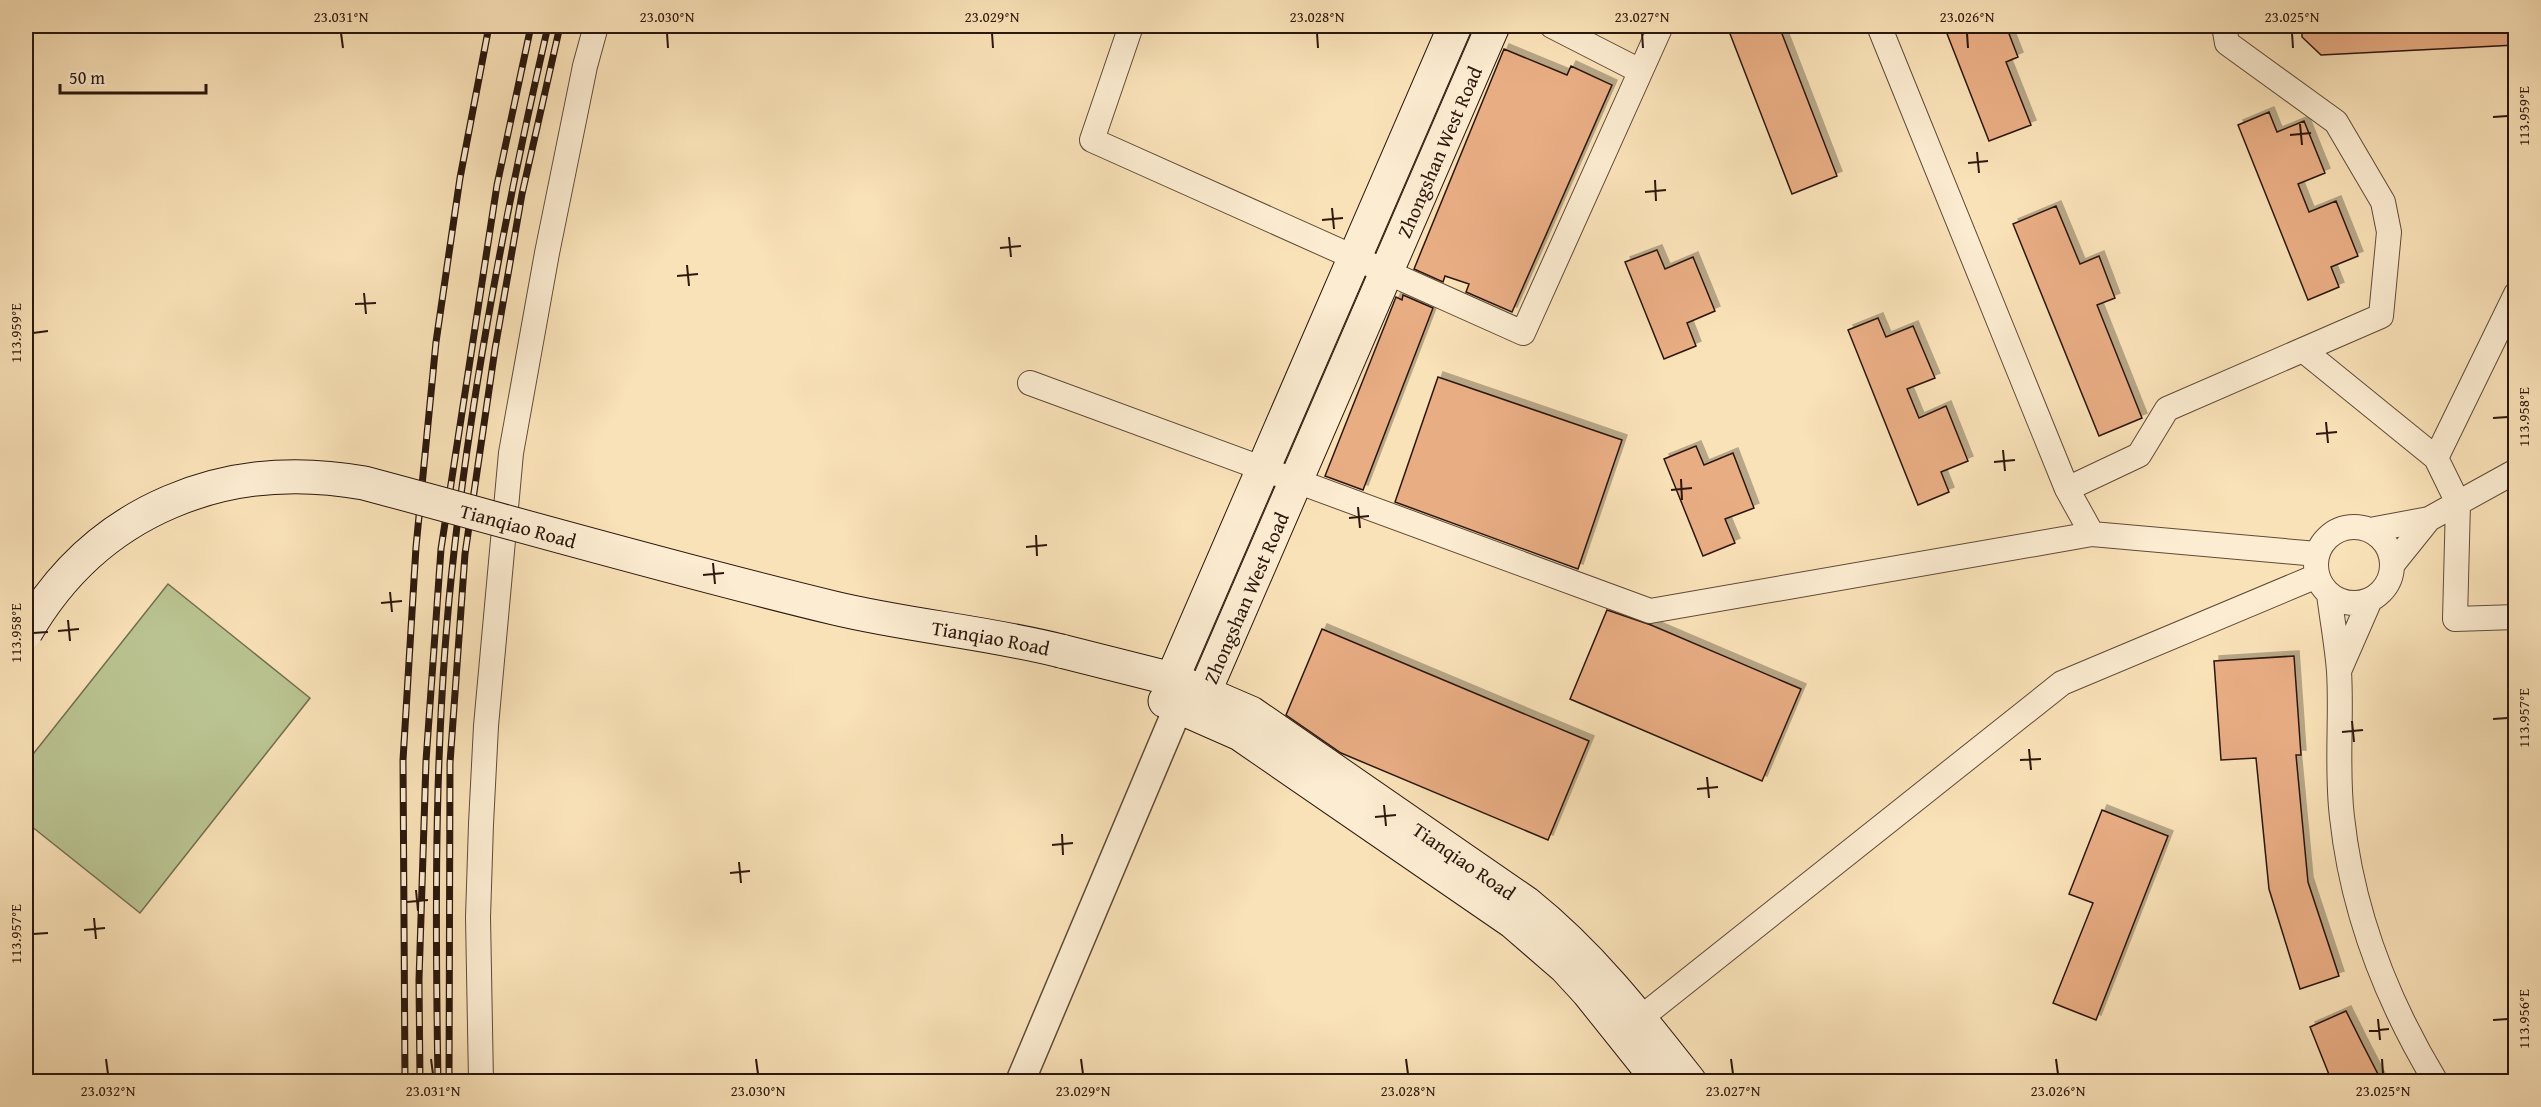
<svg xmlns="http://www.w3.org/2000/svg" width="2541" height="1107" viewBox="0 0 2541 1107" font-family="'Gentium Book Plus',serif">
<defs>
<filter id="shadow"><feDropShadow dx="5" dy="-5" stdDeviation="0" flood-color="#0004"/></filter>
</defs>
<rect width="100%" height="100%" fill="#fae2b8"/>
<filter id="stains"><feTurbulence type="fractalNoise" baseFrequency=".00333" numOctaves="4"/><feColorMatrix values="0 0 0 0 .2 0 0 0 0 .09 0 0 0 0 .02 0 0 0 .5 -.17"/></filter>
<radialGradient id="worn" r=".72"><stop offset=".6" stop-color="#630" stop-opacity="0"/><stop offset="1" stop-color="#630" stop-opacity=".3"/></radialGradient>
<!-- green -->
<path fill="#bac492" stroke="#726e50" stroke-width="1.5" d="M168 584 310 698 140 913 26 822V763Z"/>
<!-- building -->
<path fill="#e9ad84" stroke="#2b170d" stroke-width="1.5" filter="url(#shadow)" d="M1727 26H1779L1837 176 1792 194Z
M1944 26H2006L2018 57 2006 62 2031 125 1989 141Z
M2302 26H2516V45L2321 55 2302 37Z
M1504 49 1567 75 1571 66 1612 85 1512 312 1466 292 1469 284 1445 276 1443 282 1414 269Z
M2269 112 2277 132 2304 121 2325 173 2298 184 2309 212 2336 201 2358 256 2331 267 2339 287 2308 300 2238 125Z
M2056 206 2080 264 2099 256 2115 298 2097 305 2142 418 2099 436 2013 224Z
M1657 250 1665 269 1693 257 1715 311 1687 323 1696 346 1664 359 1625 262Z
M1403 295 1433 308 1363 490 1325 476 1396 297 1402 300Z
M1878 318 1886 337 1913 326 1935 378 1907 389 1919 418 1946 406 1968 461 1941 472 1949 492 1918 505 1848 330Z
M1438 377 1622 440 1578 569 1395 502Z
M1696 446 1704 465 1733 453 1754 508 1725 519 1735 543 1703 556 1664 459Z
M1607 610 1651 625 1801 689 1762 781 1570 699Z
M1322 629 1589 741 1548 840 1341 753 1286 715Z
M2294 656 2301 755H2296L2308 882 2339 976 2300 989 2269 889 2256 758 2221 760 2214 661Z
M2102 810 2168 836 2096 1020 2053 1003 2093 903 2069 894Z
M2346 1011 2362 1043 2382 1082H2332L2310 1027Z"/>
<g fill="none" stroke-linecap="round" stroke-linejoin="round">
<defs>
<path id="minor" d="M1131 26 1092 140 1523 333 1661 26
M1552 26 1640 71
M1879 26 2067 489 2092 534
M2516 294 2436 458 2458 503 2455 619 2516 617
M2303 350 2436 458
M1030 383 1650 611 2092 534 2317 554
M2067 489 2139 455 2167 409 2381 316 2389 232 2383 202 2336 122 2227 43 2224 26
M2316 565a38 38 0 1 1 76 0a38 38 0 1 1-76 0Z
M2370 530 2429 519 2516 471
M2392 565 2429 519
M2329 594C2332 619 2337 645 2339 671 2342 719 2336 768 2342 817 2352 911 2387 1001 2436 1082
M2339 671 2370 600
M1628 1028 2062 683 2317 576
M481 1082 478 917 481 824 486 726 511 453 547 253 585 66 596 26"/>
<path id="tertiary" d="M1020 1082 1178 708"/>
<g id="secondary">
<path id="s1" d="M1061 651 1172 679 1251 713 1526 903C1591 955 1639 1017 1690 1082"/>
<path d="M1176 700 1172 679 1455 26"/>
<path d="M1165 701 1240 734 1513 922 1565 967 1588 992 1660 1082"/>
<path id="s2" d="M1178 708 1204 693 1493 26"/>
</g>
</defs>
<!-- minor casing -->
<use href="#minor" stroke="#5f4a38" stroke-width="26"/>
<!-- tertiary casing -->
<use href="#tertiary" stroke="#5f4a38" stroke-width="31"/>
<!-- secondary casing -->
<use href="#secondary" stroke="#2b170d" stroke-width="35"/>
<!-- minor -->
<use href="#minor" stroke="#fcecd1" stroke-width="24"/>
<!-- tertiary -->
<use href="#tertiary" stroke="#fcecd1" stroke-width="28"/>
<!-- secondary -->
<use href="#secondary" stroke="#fcecd1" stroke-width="33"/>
<defs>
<path id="rail" d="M405 1082 403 760 416 547 436 342 460 178 489 26
M420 1082 419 980 426 761 441 549 497 185 531 26
M438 1082C435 905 434 727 454 552 474 375 508 199 548 26
M449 1082 450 763 465 554 495 349 522 194 560 26"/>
</defs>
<!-- rail casing -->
<use href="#rail" stroke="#2b170d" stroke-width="7"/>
<!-- rail -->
<use href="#rail" stroke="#fcecd1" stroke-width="4.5" stroke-dasharray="14" stroke-linecap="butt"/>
<defs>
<g id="secondary-bridge">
<path id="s3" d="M26 632C97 509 226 458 364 483 521 525 676 570 834 608 909 626 986 632 1061 651"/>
</g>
</defs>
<!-- secondary-bridge casing -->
<use href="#secondary-bridge" stroke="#2b170d" stroke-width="35" stroke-linecap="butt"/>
<!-- secondary-bridge -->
<use href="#secondary-bridge" stroke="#fcecd1" stroke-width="33"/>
</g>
<!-- ticks -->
<path fill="none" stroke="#2b170d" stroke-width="2" d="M341 33 343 48M667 33 668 48M992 33 993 48M1317 33 1318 48M1642 33 1643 48M1967 33 1968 48M2292 33 2293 48M2493 117 2508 116M2300 124 2302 145M2290 135 2311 133M1977 152 1979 173M1968 163 1988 161M1655 180 1656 201M1645 192 1666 190M1332 208 1334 229M1322 220 1343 218M1009 237 1011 257M1000 248 1021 246M687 265 689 286M677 276 698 274M364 293 366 314M355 304 376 303M33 333 48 331M2493 418 2508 417M2326 422 2328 443M2316 434 2337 432M2003 450 2005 471M1994 462 2015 460M1681 479 1682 500M1671 490 1692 488M1358 507 1360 528M1349 518 1369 516M1036 535 1037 556M1026 547 1047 545M713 563 715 584M703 575 724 573M390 592 392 612M381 603 402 601M68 620 70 641M58 631 79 629M33 633 48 632M2493 719 2508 718M2352 721 2354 742M2342 732 2363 730M2029 749 2031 770M2020 760 2041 759M1707 777 1709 798M1697 789 1718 787M1384 805 1386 826M1375 817 1396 815M1062 834 1063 855M1052 845 1073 843M739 862 741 883M730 873 750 871M416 890 418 911M407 902 428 900M94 918 96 939M84 930 105 928M33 934 48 933M2378 1019 2380 1040M2493 1020 2508 1019M2369 1031 2389 1029M106 1059 108 1074M431 1059 433 1074M756 1059 758 1074M1081 1059 1083 1074M1406 1059 1408 1074M1731 1059 1733 1074M2056 1059 2058 1074M2382 1059 2383 1074"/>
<g text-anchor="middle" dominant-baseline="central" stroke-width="6" stroke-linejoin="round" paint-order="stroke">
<!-- street labels -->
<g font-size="20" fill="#2b170d" stroke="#fcecd1">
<text stroke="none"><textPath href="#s2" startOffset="620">Zhongshan West Road</textPath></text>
<text stroke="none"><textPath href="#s3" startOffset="555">Tianqiao Road</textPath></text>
<text stroke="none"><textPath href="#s2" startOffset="134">Zhongshan West Road</textPath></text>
<text stroke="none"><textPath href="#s3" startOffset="1041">Tianqiao Road</textPath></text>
<text stroke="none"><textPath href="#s1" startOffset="460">Tianqiao Road</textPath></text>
</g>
</g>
<!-- margin -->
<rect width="2541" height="1107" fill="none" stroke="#fae2b8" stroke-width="66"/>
<!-- scale -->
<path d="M60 84v9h146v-9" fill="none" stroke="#2b170d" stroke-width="3"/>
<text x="69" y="84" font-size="18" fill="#2b170d" stroke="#fcecd1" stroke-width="4.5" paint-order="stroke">50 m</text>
<rect x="33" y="33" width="2475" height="1041" fill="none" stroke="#2b170d" stroke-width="2"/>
<g font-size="15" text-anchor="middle" fill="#2b170d">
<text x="341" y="22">23.031°N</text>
<text x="667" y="22">23.030°N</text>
<text x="992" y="22">23.029°N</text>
<text x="1317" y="22">23.028°N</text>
<text x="1642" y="22">23.027°N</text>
<text x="1967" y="22">23.026°N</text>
<text x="2292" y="22">23.025°N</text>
<text transform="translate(2524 116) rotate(-90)" y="5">113.959°E</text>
<text transform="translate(16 333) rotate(-90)" y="5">113.959°E</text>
<text transform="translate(2524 417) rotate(-90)" y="5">113.958°E</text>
<text transform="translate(16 633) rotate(-90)" y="5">113.958°E</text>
<text transform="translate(2524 718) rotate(-90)" y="5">113.957°E</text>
<text transform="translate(16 934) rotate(-90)" y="5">113.957°E</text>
<text transform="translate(2524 1019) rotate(-90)" y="5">113.956°E</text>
<text x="108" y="1096">23.032°N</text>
<text x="433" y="1096">23.031°N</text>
<text x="758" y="1096">23.030°N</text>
<text x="1083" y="1096">23.029°N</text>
<text x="1408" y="1096">23.028°N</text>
<text x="1733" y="1096">23.027°N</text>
<text x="2058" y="1096">23.026°N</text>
<text x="2383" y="1096">23.025°N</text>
</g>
<rect width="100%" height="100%" filter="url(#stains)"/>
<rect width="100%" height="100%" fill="url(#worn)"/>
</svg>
